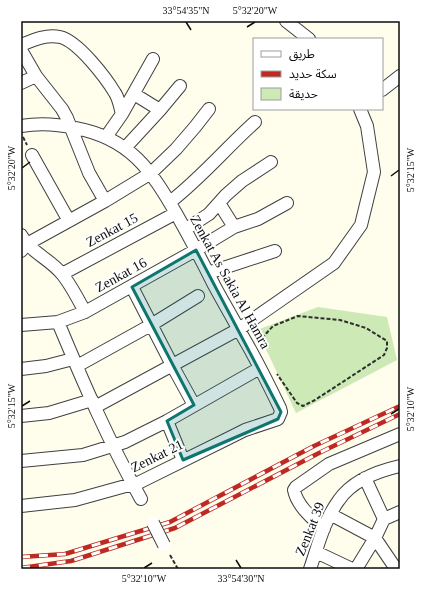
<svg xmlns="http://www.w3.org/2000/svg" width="421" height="590" viewBox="0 0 421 590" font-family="'Times New Roman','Noto Sans Arabic',serif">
<rect width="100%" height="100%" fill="#fffdec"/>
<!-- green -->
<path fill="#cce9b6" d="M318 307 387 317 397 360 296 413 257 330Z"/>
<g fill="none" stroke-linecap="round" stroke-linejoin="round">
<defs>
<path id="street" d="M286 21 309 39
M21 45C33 40 46 34 60 37 78 41 106 78 115 93 119 99 120 107 122 114L106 137
M21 50 36 76 62 109 67 118 89 173 105 201
M21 83 36 76
M382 90 400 76
M134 94 160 110
M122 114 153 59
M21 126C39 123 57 124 75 128 130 138 151 170 177 215 190 238 202 261 214 285 222 300 231 315 239 330 254 355 267 381 280 408L281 412 278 419 245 430 227 439 140 482 75 500 21 506
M125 148 160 110 180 86
M32 155 69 221
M170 202C201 178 226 148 255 122
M234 227 258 219 287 203
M186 229 209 214 226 195 242 181 271 162
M21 235C30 252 50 259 62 274 71 285 78 299 85 312
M21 251 27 244 105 201 151 173 176 149 195 127 209 109
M208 273 275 251
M62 274 176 213
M132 287 172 365 194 405
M58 322C83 382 109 442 141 499
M21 325 58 322 85 312 196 250 234 227 219 203
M77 366 151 325 198 296
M21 369 46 366 73 359
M95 407 239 329 334 263 361 225 374 172 367 126 360 109
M21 416 49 413 92 400
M167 421 183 460
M21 461 83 455 125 442 167 421 260 368
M365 478 384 519
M330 514 375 538 396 569
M324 529C313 519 297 506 294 490L296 487 329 464 400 434
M316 552 352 569
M310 569C318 546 324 520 339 500 352 481 378 471 400 466
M356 569 375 538 384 519 400 512"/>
</defs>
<!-- street casing -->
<use href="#street" stroke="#404040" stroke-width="14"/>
<!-- path -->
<path stroke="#2f2f2f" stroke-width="2" stroke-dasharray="4 2" stroke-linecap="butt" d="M23 137 27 145
M260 344 263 337 273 326 298 316 340 320 366 328 387 341V348L384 355 315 400 303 406 297 403 277 374
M170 555 178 569"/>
<!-- street -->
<use href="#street" stroke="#fff" stroke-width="12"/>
<defs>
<path id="rail" d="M21 557 65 554 170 522 314 446 400 406
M21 568 71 561 175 528 319 453 400 414"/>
</defs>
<!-- rail casing -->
<use href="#rail" stroke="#be2a23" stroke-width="4.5"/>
<!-- rail -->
<use href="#rail" stroke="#fff" stroke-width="3" stroke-dasharray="9" stroke-linecap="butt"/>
<defs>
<path id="street-bridge" d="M153 523 164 545"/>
</defs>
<!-- street-bridge casing -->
<use href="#street-bridge" stroke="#404040" stroke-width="14" stroke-linecap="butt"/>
<!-- street-bridge -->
<use href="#street-bridge" stroke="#fff" stroke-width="12"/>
</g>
<!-- marked area -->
<path fill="#0f766e" fill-opacity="0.2" stroke="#0f766e" stroke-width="3" stroke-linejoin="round" d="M196 250 281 412 278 419 183 460 167 421 194 405 132 287Z"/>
<!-- ticks -->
<path fill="none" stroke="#0d0d0d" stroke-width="1.5" d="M186 22 191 30M247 27 255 22M22 168 30 162M391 176 399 170M22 406 30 401M391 414 399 409M236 560 241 568M144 568 152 563"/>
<g text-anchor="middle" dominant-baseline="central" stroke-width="4" stroke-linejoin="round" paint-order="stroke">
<!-- street labels -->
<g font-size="14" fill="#0d0d0d" stroke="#fff">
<text transform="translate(112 230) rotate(-28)">Zenkat 15</text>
<text transform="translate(121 275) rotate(-29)">Zenkat 16</text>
<text transform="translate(230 282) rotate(61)">Zenkat As Sakia Al Hamra</text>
<text transform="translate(157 456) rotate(-26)">Zenkat 21</text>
<text transform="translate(310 529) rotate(-68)">Zenkat 39</text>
</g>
</g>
<!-- border -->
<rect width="421" height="590" fill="none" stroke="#ffffff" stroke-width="44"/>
<!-- legend -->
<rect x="253" y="38" width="130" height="72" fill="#ffffff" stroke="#9e9e9e"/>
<rect x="261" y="51" width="20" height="6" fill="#ffffff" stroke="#9e9e9e"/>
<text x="289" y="58" font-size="12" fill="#0d0d0d">طريق</text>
<rect x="261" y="71" width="20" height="6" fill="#be2a23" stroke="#9e9e9e"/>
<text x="289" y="78" font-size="12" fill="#0d0d0d">سكة حديد</text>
<rect x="261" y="88" width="20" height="12" fill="#cce9b6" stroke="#9e9e9e"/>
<text x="289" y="98" font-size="12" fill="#0d0d0d">حديقة</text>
<rect x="22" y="22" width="377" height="546" fill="none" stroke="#0d0d0d" stroke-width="1.5"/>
<g font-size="10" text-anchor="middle" fill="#0d0d0d">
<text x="186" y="14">33°54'35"N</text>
<text x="255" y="14">5°32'20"W</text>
<text transform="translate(11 168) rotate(-90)" y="4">5°32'20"W</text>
<text transform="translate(410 170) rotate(-90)" y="4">5°32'15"W</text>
<text transform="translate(11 406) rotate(-90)" y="4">5°32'15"W</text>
<text transform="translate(410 409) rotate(-90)" y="4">5°32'10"W</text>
<text x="144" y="582">5°32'10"W</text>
<text x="241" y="582">33°54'30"N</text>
</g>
</svg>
